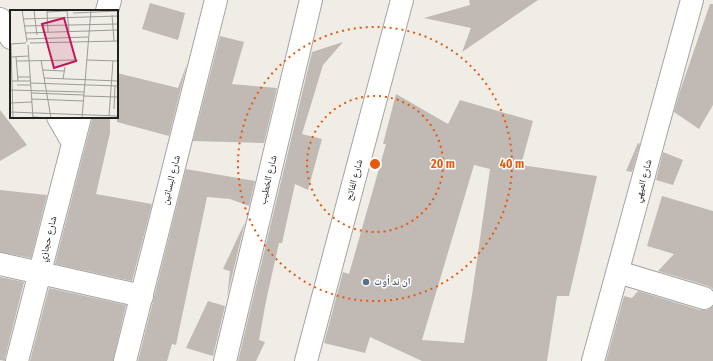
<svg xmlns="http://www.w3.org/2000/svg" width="713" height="361" viewBox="0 0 713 361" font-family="'Fira Sans Condensed','Noto Naskh Arabic',sans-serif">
<rect width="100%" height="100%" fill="#f0ede7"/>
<!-- building -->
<path fill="#c1b9b4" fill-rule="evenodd" d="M469 0H538L462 52 471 28 424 18 470 5Z
M150 3 185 13 178 40 142 29Z
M710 4H713V105L699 129 674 112 680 91Z
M220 36 244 42 232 84 277 88 264 143 193 141Z
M343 42 323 65 302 134 322 139 308 190 295 184 282 243H279L266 301 259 340 265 342 256 361H238L312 52Z
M187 64 169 136 117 122V73L178 88Z
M396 94 448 124 460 100 533 121 521 165 597 176 569 296H557L547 361H422L370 337 365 353 324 343 343 272 349 274 386 144H383ZM474 165 490 169 472 295 464 343 422 340Z
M0 110 27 145 0 161Z
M92 117H110V133L96 194 152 204 132 281 55 264 92 120Z
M638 143 640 144 632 172 626 171Z
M663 152 683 160 673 185 656 180Z
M186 169 255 181 249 206 230 199 207 197 176 345 172 344 167 361H138Z
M0 190 47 195 31 258 0 252Z
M662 196 713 211V289L708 286 658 271 674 254 647 246Z
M245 222 227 297 230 271 223 269Z
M0 277 24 282 5 358V361L0 360Z
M49 288 126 305 113 361H30Z
M638 291 700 310H707L713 306V361H606L624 296 632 298Z
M208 301 225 306 213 356 186 348Z"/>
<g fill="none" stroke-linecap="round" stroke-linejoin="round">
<defs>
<path id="minor" d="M107 11 110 0
M0 19 11 38
M58 117 73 143
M0 264 142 296
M618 272 704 298
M17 361 80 117
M125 361 216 0
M225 361 311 0
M306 361 402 0
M593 361 692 0"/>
</defs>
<!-- minor casing -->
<use href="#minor" stroke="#a4a4a4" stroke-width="24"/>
<!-- minor -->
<use href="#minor" stroke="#fff" stroke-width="22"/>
</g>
<!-- distance rings -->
<g fill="none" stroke="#e8590c" stroke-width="2" stroke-dasharray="2 4">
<circle cx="375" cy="164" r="68"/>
<circle cx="375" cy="164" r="137"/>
</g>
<!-- markers -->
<circle fill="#5c6f8a" stroke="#fff" stroke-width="1.5" cx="366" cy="282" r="4"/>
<g text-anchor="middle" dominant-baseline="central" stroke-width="3" stroke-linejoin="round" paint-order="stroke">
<!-- street labels -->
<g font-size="10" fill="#202020" stroke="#fff">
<text transform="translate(171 180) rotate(-76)">شارع البساتين</text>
<text transform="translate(268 180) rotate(-77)">شارع الخطيب</text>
<text transform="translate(354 180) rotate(-75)">شارع الفاتح</text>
<text transform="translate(643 181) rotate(-75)">شارع الميهي</text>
<text transform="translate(48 239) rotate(-76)">شارع حجازي</text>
</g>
<!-- service labels -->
<g font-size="10" font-weight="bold" fill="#4e5e75" stroke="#fff" text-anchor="start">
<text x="374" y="282">ان ند أوت</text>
</g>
</g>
<!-- overview -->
<g transform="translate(10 10)">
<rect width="108" height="108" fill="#f0ede7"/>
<path fill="none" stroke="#9d9b97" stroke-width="1" d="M12 0 17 32M24 0 27 25M37 0 38 22M57 0 59 21M37 2 57 1M63 3 108 1M102 5 104 31M13 9 108 6M14 16 108 14M15 23 108 20M16 29 78 27M20 33 108 31M0 34 16 33M1 34 3 108M18 35 23 108M0 47 19 46M6 47 8 71M31 50 41 108M77 50 108 51M7 51 68 50M33 60 54 61M8 67H21M34 68 108 71M53 69 55 57M2 71H21M21 73 108 76M7 75H21M0 80 74 82M22 83 74 85M74 86 108 87M22 89 73 91M0 93 22 92M104 99 105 76M0 102 108 106M99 106 103 51M23 107 42 108M72 108 81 0"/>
<path fill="#c2185b" fill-opacity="0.15" stroke="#c2185b" stroke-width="2" d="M54 8 66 51 44 58 32 14Z"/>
<rect width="108" height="108" fill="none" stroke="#202020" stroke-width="2"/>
</g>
<circle cx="375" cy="164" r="6" fill="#e8590c" stroke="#fff" stroke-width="2"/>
<g font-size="12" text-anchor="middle" font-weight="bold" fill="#e8590c" stroke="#fff" stroke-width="3" stroke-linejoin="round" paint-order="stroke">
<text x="443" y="168">20 m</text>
<text x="512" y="168">40 m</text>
</g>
</svg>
